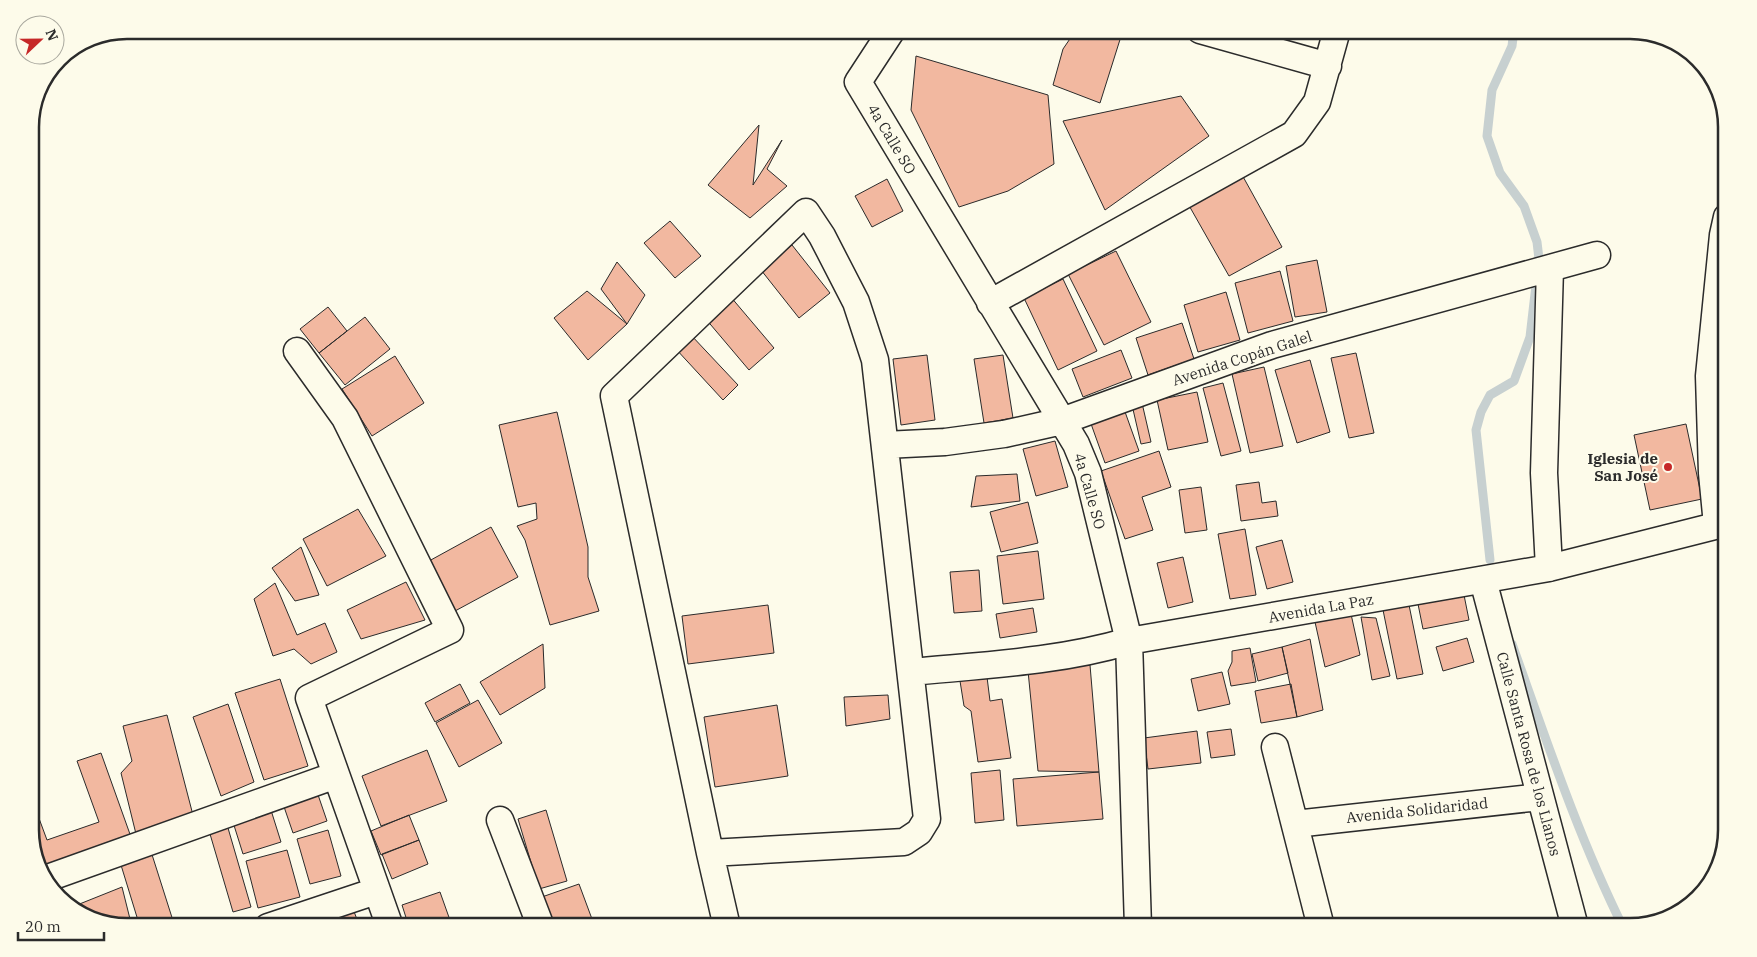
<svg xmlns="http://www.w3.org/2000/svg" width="1757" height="957" viewBox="0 0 1757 957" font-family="'IBM Plex Serif',serif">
<rect width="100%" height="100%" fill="#fdfbea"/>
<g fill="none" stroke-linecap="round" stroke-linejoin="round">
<!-- stream -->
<path stroke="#c7d0d0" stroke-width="9" d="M1490 560 1476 430 1481 412 1490 395 1514 381 1530 337 1539 259 1537 242 1524 206 1500 173 1487 136 1492 90 1512 46 1514 30
M1512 644C1546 739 1578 836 1623 927"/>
</g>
<!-- building -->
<path fill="#f2b8a0" stroke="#2b2b2b" d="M1076 30H1123L1100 103 1053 85 1063 49Z
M916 56 1048 95 1054 164 1008 191 959 207 911 110Z
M1181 96 1209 136 1105 210 1063 121Z
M759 125 753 185 782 140 767 169 787 186 750 218 708 185Z
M1241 173 1282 247 1229 276 1187 202Z
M887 179 903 211 872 227 855 196Z
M670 221 701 256 675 278 644 243Z
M792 245 830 293 799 318 761 270Z
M1116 251 1151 322 1104 345 1068 274Z
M1317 260 1327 312 1295 317 1286 266Z
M617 262 645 295 627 324 601 289Z
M1280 271 1293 321 1248 333 1235 283Z
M1063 279 1097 351 1058 370 1024 298Z
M587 291 627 324 588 360 554 318Z
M1226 292 1240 340 1198 352 1184 305Z
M730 296 774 348 749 370 705 318Z
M328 307 347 331 319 353 300 329Z
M365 317 390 349 345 385 319 353Z
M1182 323 1194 359 1148 375 1136 338Z
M690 334 738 385 723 400 675 348Z
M1121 350 1132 378 1083 397 1072 369Z
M1356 353 1374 433 1349 438 1331 358Z
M927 355 935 420 901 425 893 359Z
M1003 355 1013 418 984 423 974 359Z
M395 356 424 403 372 436 342 389Z
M1310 360 1330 432 1297 443 1275 370Z
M1264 367 1283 446 1250 453 1232 374Z
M1223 383 1241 451 1221 456 1203 388Z
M1197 392 1208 442 1168 450 1157 400Z
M1142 403 1151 442 1141 444 1132 405Z
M1124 409 1139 451 1105 463 1090 421Z
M557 412 588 547V577L599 611 550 625 525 540 517 526 537 519 536 503 518 507 499 425Z
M1686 424 1702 499 1650 510 1634 435Z
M1055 441 1068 487 1036 496 1023 449Z
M1159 451 1171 487 1142 497 1153 530 1125 539 1101 471Z
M1017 474 1020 501 971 507 976 476Z
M1259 482 1262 503 1276 501 1278 516 1241 521 1236 485Z
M1201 487 1207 530 1185 533 1179 490Z
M1028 502 1038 543 1001 552 990 512Z
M358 509 386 556 327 586 303 539Z
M491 527 518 577 455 611 429 561Z
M1245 529 1256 595 1230 599 1218 534Z
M1282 540 1293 582 1267 589 1256 547Z
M301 547 319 595 295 601 272 568Z
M1038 551 1044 599 1003 604 997 556Z
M1183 557 1193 602 1168 608 1157 563Z
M979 570 982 611 954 613 950 572Z
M406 582 425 620 361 639 347 610Z
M275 583 297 635 325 623 337 652 311 664 294 649 273 656 254 599Z
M1464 595 1469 620 1423 629 1418 604Z
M1408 600 1423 674 1397 679 1382 605Z
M768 605 774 653 688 664 682 616Z
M1033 608 1037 632 1000 638 996 614Z
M1351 614 1360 655 1325 667 1315 622Z
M1361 617 1376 618 1390 676 1372 680Z
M1467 638 1474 662 1443 671 1436 647Z
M1310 639 1323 710 1297 717 1282 647Z
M543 644 545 688 500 715 480 682Z
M1282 647 1288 673 1258 681 1252 654Z
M1250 648 1256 682 1231 686 1228 671 1232 662V651Z
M1090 665 1099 772 1038 771 1028 671Z
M1222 672 1230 704 1198 711 1191 679Z
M987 677 990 701 1002 699 1011 758 978 762 971 711 964 706 960 681Z
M280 679 308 766 264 780 235 693Z
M460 684 470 703 435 722 425 703Z
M1291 684 1297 717 1261 723 1255 691Z
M888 695 890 719 846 726 844 697Z
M478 700 502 743 459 767 436 723Z
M228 704 254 782 221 796 193 717Z
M777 705 788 776 715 787 704 717Z
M167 715 194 819 136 834 121 773 132 761 123 726Z
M1231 729 1235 755 1211 758 1207 732Z
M1197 731 1201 763 1148 769 1144 738Z
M427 750 447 801 381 826 362 776Z
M101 753 131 837 41 869 30 837V794L47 840 99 822 77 761Z
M1000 770 1004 820 975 823 971 773Z
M1099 772 1103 819 1017 826 1013 779Z
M315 786 327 821 293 833 281 798Z
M270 807 281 842 243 854 232 819Z
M546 810 567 881 539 889 518 819Z
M409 815 419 840 381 855 371 831Z
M228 828 251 907 233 912 210 834Z
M328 830 341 876 310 884 297 839Z
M419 840 428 864 392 879 382 854Z
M148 842 175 927H140L117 852Z
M287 850 300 897 258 908 246 861Z
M579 884 592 919 571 927H550L539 898Z
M122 887 132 927 84 917 72 907Z
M346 891 360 927H316L308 907Z
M440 892 451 923 438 927H409L402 905Z
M526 916 529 927H491Z
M592 919 595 927H582Z
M460 920 462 927H438Z"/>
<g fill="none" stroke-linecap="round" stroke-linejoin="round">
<defs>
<path id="street" d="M892 30 858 82 1076 444 1088 473 1129 641 1138 927
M1200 30 1328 66
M990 303 1294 134 1317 102 1337 30
M297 351 345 418 450 630 309 698 390 927
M885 445 945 442 1004 434 1062 421 1272 345 1597 255
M1717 525 1712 473 1709 376 1723 235 1727 217
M1549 568 1544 473 1550 268
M1483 580 1575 927
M911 672C984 665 1058 662 1129 641L1549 568 1727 523
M1275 747 1321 927
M500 820 541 927
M1295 824 1540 797
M710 853 904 842 919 832 927 819 875 360 856 302 822 236 806 212 614 396 710 853 727 927
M45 879 336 775
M268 927 376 891"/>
</defs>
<!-- street casing -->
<use href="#street" stroke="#2b2b2b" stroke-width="29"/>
<!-- street -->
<use href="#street" stroke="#fdfbea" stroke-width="26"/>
</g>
<!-- markers -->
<circle fill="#c62828" stroke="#fdfbea" stroke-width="2" cx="1668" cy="467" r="5"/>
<g text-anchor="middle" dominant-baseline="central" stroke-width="4" stroke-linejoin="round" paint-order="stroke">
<!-- street labels -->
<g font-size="15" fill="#2b2b2b" stroke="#fdfbea">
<text transform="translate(892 139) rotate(59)">4a Calle SO</text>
<text transform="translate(1242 358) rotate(-18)">Avenida Copán Galel</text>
<text transform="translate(1090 491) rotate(74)">4a Calle SO</text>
<text transform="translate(1321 608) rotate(-10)">Avenida La Paz</text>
<text transform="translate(1529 754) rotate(75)">Calle Santa Rosa de los Llanos</text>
<text transform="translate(1417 810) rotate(-6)">Avenida Solidaridad</text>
</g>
<!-- poi labels -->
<g font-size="15" font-weight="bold" fill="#2b2b2b" stroke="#fdfbea" text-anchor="end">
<text x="1658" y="458">Iglesia de<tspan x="1658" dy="17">San José</tspan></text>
</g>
</g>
<!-- crop -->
<path d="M0 0H1757V957H0ZM127 39H1630A88 88 0 0 1 1718 127V830A88 88 0 0 1 1630 918H127A88 88 0 0 1 39 830V127A88 88 0 0 1 127 39Z" fill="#fdfbea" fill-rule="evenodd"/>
<path fill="none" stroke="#2b2b2b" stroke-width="2.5" d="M127 39H1630A88 88 0 0 1 1718 127V830A88 88 0 0 1 1630 918H127A88 88 0 0 1 39 830V127A88 88 0 0 1 127 39Z"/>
<!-- north arrow -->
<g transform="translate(40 40) rotate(68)"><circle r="24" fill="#fdfbea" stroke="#a9a89e"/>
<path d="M0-4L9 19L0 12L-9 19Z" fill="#c62828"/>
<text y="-8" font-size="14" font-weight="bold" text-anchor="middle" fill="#2b2b2b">N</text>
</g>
<!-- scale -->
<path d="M18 932v8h86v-8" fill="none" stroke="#2b2b2b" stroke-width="2.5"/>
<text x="25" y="932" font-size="15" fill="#2b2b2b" stroke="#fdfbea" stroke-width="4" paint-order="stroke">20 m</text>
</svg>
